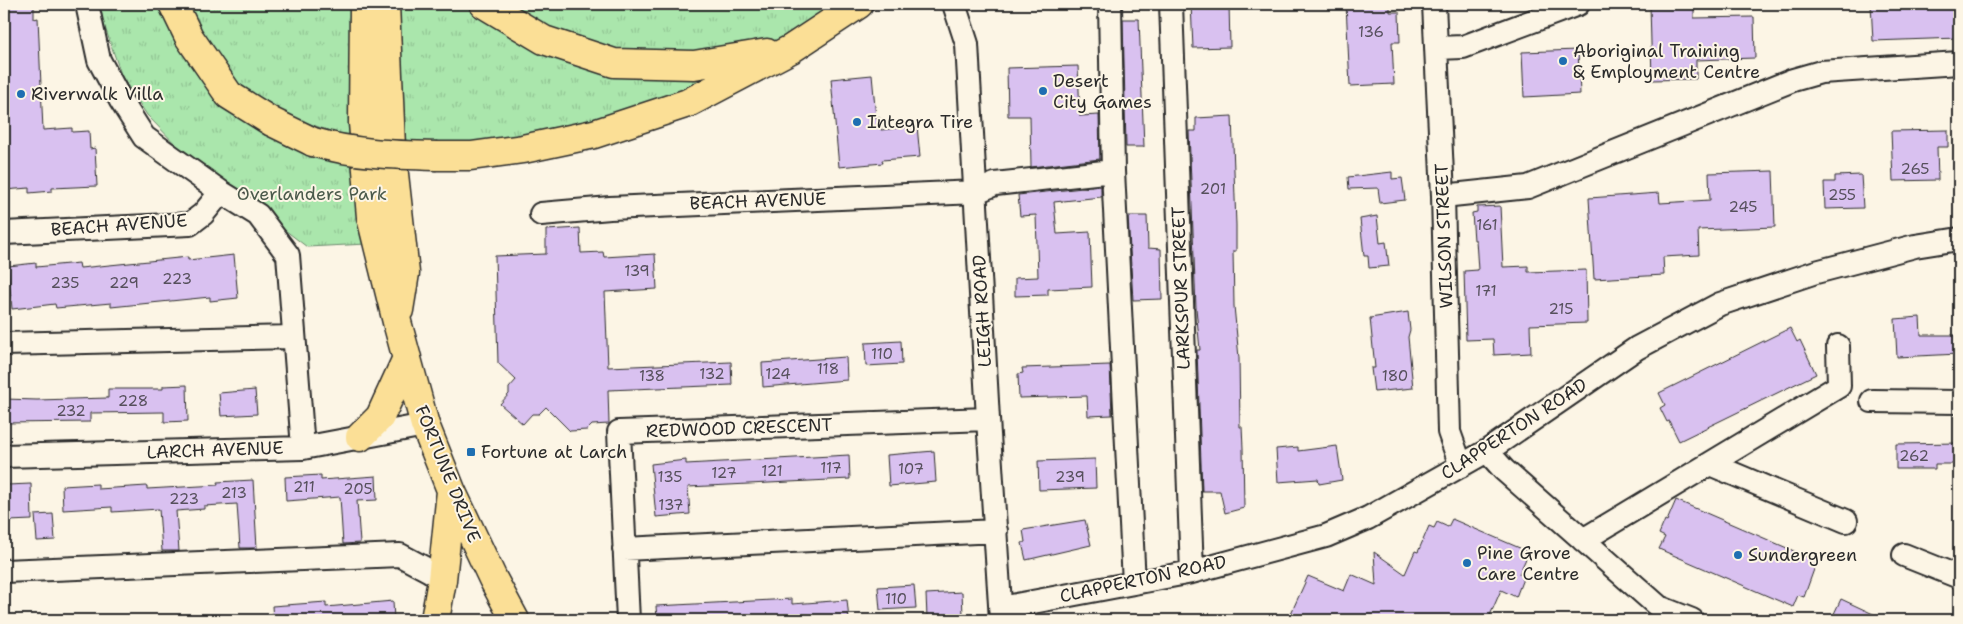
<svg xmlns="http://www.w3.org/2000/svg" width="1963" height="624" viewBox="0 0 1963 624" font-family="'Shantell Sans',sans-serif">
<defs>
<pattern id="grass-tufts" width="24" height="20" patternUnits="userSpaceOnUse" patternTransform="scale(1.25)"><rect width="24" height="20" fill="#aae6ac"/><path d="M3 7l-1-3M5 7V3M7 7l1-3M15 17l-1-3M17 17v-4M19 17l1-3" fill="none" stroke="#92c594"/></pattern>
</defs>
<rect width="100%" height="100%" fill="#fcf5e5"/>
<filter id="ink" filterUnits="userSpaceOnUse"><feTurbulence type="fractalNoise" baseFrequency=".02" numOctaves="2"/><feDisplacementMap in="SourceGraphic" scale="10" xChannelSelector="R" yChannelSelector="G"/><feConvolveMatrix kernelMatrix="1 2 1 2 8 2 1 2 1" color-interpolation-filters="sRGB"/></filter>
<g filter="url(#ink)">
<!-- grass -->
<path fill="url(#grass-tufts)" stroke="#6a886c" d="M97 4H165L227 101 353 160 367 244 307 247 182 151 147 115 122 77Z
M184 4H351L349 138 266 108 215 62Z
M391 4H475L541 50 729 70 603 123 485 143 403 144Z
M501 4H841L781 43 714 53 634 54 569 41Z"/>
<!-- building -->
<path fill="#d9c1f0" stroke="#2b2b2b" d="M4 4H34V19L38 18 43 130 72 128V132L89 131 90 149 95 148 97 186 52 188V191L29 193V188L4 190Z
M1191 4H1229L1230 47 1193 48Z
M1346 4H1390V12H1399L1400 42H1392L1394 84 1350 86Z
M1694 4V18L1754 17 1755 58 1696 60V79L1652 80 1650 5Z
M1871 4H1959V38L1873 41Z
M1123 19H1139L1144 147H1126Z
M1578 50 1580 94 1524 97 1522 52Z
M1078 66 1080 116 1099 115 1100 159 1031 167 1030 116H1008L1007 68Z
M872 75 876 118H880L881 130 917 126 920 157 882 160 883 163 839 167 831 79Z
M1232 116 1236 225V251H1233L1234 306 1239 358 1240 427H1242L1243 448 1244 508 1225 513 1220 491H1202L1197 350H1200L1196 308 1189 131H1196V118Z
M1948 130V147H1937L1938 180 1893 181 1891 131Z
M1773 171 1775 227 1698 230 1699 255 1663 257 1664 275 1594 279 1589 198 1659 193 1660 203 1710 200 1709 173Z
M1392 172V179L1402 178 1405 200 1380 203 1378 188 1349 189 1348 177Z
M1861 175 1863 208 1825 209 1824 182H1835V176Z
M1101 186V197L1054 202 1057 234 1090 232 1092 287 1048 289V295L1015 296V278L1038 277 1036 215 1020 216 1018 195Z
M1500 206 1503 267 1528 266V272L1586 270 1587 323 1530 325 1531 353 1494 355 1493 339 1466 340 1464 271 1478 270 1476 240H1474L1472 213 1477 212V207Z
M1128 216H1147L1148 248 1161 249 1162 299 1133 300Z
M1377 216 1380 243 1386 242 1389 266 1369 268 1368 256H1364L1360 219Z
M580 228 581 253 603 252 604 257 655 254 657 289 605 292 608 367 731 362 732 385 608 390 609 424 592 425 587 430 570 431 546 407 539 414H532L523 424 500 404 509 394V388L516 380 498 363 495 256 546 254V230Z
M234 255 238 298 210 301V297L111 307V303L56 308 55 304 12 309 8 266 36 263V267L79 263 80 268 188 257V260Z
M1408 312 1410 330 1408 337 1413 388 1374 392 1371 368H1375L1370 318Z
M1920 317 1921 335H1959V354L1897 357 1895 319Z
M1790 328 1797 342 1800 340 1816 374 1679 441 1669 421 1667 422 1660 408 1665 405 1659 393Z
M901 341 902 364 866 366 865 343Z
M846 357 847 380 763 387 762 363Z
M1110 365 1112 415 1088 416 1087 396 1019 398 1018 374 1023 373 1022 368Z
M187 385 188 421 164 422V412L90 413V422L4 423V399L37 400 108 398V389H163V386Z
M255 390 257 414 221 416 219 393Z
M1959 443V464H1935V469H1896V444Z
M1337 446 1342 480 1319 484 1318 479 1278 482 1276 449 1298 447V451Z
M934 451 936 482 889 486 887 455Z
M849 455 850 479 688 487 690 514 656 517 651 464 686 460V464Z
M1095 459 1096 488 1039 490 1038 461Z
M321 475V480L376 476 377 500 357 501 360 543 343 544 340 497 286 501 285 477Z
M253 480 257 548H240L237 504 204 506V509L176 511 179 551H162L159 509 112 512V507L63 510 62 486 98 484V489L147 486V489L218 485 217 482Z
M31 484 32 520 9 521 7 485Z
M1676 500 1817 561 1804 597 1798 595 1793 607 1659 549 1665 537 1659 534 1665 520 1667 521Z
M53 514 55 540 37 541 35 515Z
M1452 519 1529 552 1519 574 1524 576 1516 597 1501 590 1488 620H1288L1308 576 1344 591 1351 574 1376 585 1374 552 1405 574 1415 551 1418 552 1429 526 1434 528 1437 522 1448 527Z
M1085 520 1091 545 1026 560 1022 543 1025 542 1023 530Z
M914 585 916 608 880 610 878 587Z
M962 592 963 615 927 617 926 594Z
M792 599V604L847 600 849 620H657L656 606Z
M1841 599 1886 620H1831Z
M393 601 394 620H273L272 606 326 602V607Z"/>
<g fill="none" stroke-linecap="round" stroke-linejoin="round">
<defs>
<path id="minor" d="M87 4 99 60 121 101 144 137 221 192 258 215 288 255 303 448
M954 4 967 44 988 419 1001 620
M1110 4 1113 171 1134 583
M1171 4 1192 572
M1434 4 1443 196 1449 432 1461 466
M1437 48 1463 47 1578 4
M1443 196 1528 187 1793 80 1821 72 1959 63
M541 214 610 208 976 192 995 184 1113 171
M4 233 190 224 203 214 221 192
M4 344 294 337
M1872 401 1959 402
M1487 451 1504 470 1659 607 1692 620
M4 456 303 448 425 425
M1710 464 1846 521
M1583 540 1839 386 1838 346
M624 549 996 531
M1904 555 1959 577
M4 571 400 555 430 571 442 580
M1001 608 1192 572 1326 536 1368 518 1487 451 1637 348 1720 304 1816 272 1915 246 1959 239
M628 620 619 432 988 419"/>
<path id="major" d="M173 4 189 37 229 95 272 122 313 142
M364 4 363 123 371 217 397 322 425 425 451 490 493 579 515 620
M385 4 391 147 405 273 399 310
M484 4 544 40 614 63 694 65 767 53
M437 156H471L523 149 594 134 688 103 791 49 859 4
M360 437 380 417 407 358
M435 620 442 580 451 491"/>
</defs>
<!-- minor casing -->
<use href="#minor" stroke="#2b2b2b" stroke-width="26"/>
<!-- major casing -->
<use href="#major" stroke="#2b2b2b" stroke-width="31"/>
<!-- minor -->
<use href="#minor" stroke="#fcf5e5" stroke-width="22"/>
<!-- major -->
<use href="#major" stroke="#fbdf96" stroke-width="28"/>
<defs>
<path id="major-bridge" d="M313 142C354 154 395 155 437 156"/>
</defs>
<!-- major-bridge casing -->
<use href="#major-bridge" stroke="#2b2b2b" stroke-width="31" stroke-linecap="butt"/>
<!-- major-bridge -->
<use href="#major-bridge" stroke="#fbdf96" stroke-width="28"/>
</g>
</g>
<!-- markers -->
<g fill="#1f6fb2" stroke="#fcf5e5" stroke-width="2">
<circle cx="1563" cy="61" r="5"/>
<circle cx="1043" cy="91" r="5"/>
<circle cx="21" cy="94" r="5"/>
<circle cx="857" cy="122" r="5"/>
<rect x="466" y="447" width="10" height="10" rx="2.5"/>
<circle cx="1738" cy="555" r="5"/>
<circle cx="1467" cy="563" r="5"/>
</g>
<g text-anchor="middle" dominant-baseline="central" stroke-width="4" stroke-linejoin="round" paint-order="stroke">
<!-- number labels -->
<g font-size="15" fill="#56505c">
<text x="1371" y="32">136</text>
<text x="1915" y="169">265</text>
<text x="1213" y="189">201</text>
<text x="1842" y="195">255</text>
<text x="1743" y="207">245</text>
<text x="1487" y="225">161</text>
<text x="637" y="271">139</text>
<text x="177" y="279">223</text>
<text x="65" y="283">235</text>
<text x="124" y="283">229</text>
<text x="1486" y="291">171</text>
<text x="1561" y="309">215</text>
<text x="882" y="354">110</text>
<text x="828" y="369">118</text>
<text x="712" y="374">132</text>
<text x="778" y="374">124</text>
<text x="652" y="376">138</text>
<text x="1395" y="376">180</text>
<text x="133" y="401">228</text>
<text x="71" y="411">232</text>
<text x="1914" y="456">262</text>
<text x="831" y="468">117</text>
<text x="911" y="469">107</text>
<text x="772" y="471">121</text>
<text x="724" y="473">127</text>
<text x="670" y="477">135</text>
<text x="1070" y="477">239</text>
<text x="304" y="487">211</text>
<text x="358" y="489">205</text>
<text x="234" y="493">213</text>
<text x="184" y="499">223</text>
<text x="671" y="505">137</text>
<text x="896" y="599">110</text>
</g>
<!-- poi labels -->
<g font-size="18" fill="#2b2b2b" stroke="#fcf5e5" text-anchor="start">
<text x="1573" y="51">Aboriginal Training<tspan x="1573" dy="21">&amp; Employment Centre</tspan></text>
<text x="1053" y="81">Desert<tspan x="1053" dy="21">City Games</tspan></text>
<text x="31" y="94">Riverwalk Villa</text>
<text x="867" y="122">Integra Tire</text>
<text x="481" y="452">Fortune at Larch</text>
<text x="1477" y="553">Pine Grove<tspan x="1477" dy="21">Care Centre</tspan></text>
<text x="1748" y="555">Sundergreen</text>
</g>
<!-- park labels -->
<g font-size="18" fill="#4b5a4b" stroke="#fcf5e5">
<text x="312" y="194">Overlanders Park</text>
</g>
<!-- street labels -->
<g font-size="18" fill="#2b2b2b" stroke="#fcf5e5">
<text transform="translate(758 201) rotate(-2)">BEACH AVENUE</text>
<text transform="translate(119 225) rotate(-4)">BEACH AVENUE</text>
<text transform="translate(1444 236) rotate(-92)">WILSON STREET</text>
<text transform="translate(1181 288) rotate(-92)">LARKSPUR STREET</text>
<text transform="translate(982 311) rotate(-93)">LEIGH ROAD</text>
<text transform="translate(739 428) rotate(-2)">REDWOOD CRESCENT</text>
<text transform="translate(1514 429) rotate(-33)">CLAPPERTON ROAD</text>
<text transform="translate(215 450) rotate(-2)">LARCH AVENUE</text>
<text transform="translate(448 474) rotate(68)">FORTUNE DRIVE</text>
<text transform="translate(1143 579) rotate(-12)">CLAPPERTON ROAD</text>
</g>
</g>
<!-- margin -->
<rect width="1963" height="624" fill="none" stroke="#fcf5e5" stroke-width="20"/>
<rect x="10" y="10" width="1943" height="604" fill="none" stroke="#2b2b2b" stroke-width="2" filter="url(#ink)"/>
</svg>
